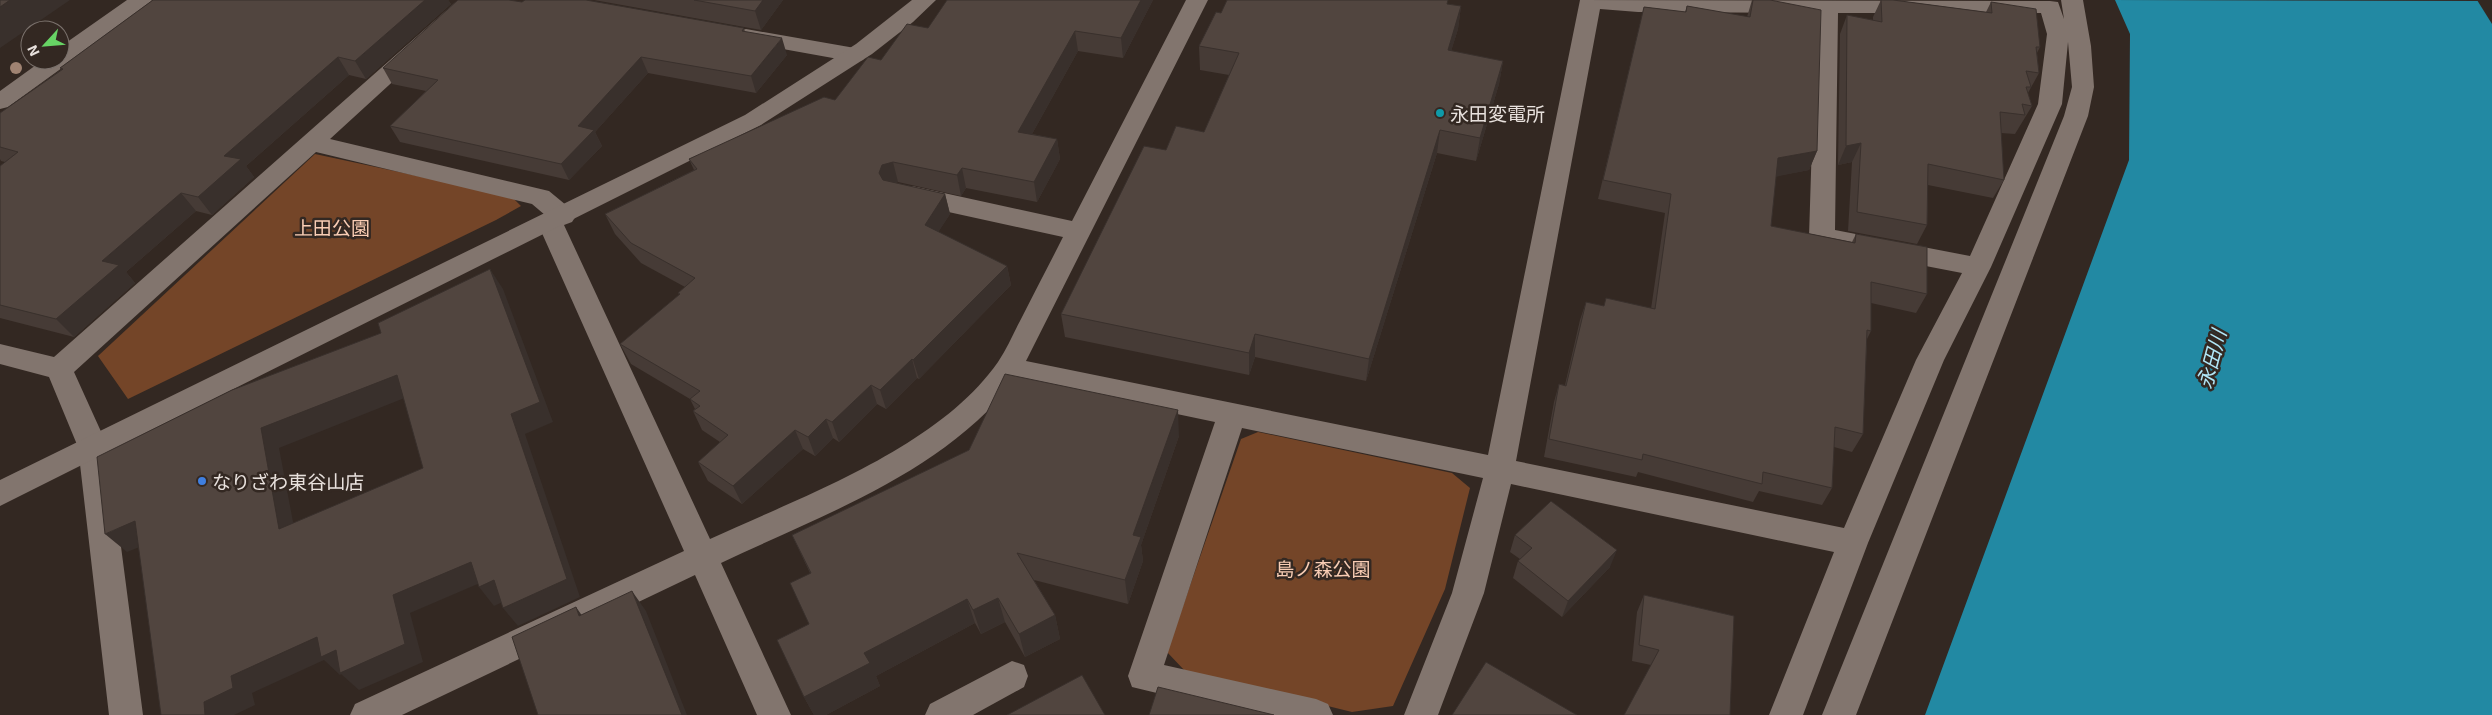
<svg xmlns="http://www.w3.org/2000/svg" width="2492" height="715" viewBox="0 0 2492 715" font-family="'Exo 2','Noto Sans JP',sans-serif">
<rect width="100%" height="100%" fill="#332822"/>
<!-- green -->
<path fill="#744528" d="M315 154 511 196 521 206 496 220 128 399 98 356Z
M1258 432 1452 473 1470 488 1445 589 1393 706 1352 712 1185 671 1167 652 1241 439Z"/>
<!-- water -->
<path fill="#2289a3" d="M2115 0H2477L2492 24V715H1925L2129 160 2130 34Z"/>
<!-- pier -->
<path fill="#332822" d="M2112 0H2480L2481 1Z"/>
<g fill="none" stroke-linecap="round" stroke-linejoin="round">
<!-- street -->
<path fill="#82756e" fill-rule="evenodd" d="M458 0H482L330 139 549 191 572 210 576 216 572 222 564 225 710 539C803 496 938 448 998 362 1007 349 1013 334 1020 321 1034 293 1049 265 1063 237L912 204 903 201 900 195 903 189 912 186 1072 221 1186 0H1208L1026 361 1488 455 1580 0 2050 1 2058 2 2064 19 2061 0H2083L2091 46 2094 87 2088 116 1856 715H1822L2064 116 2072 87 2068 42 2062 104 1991 267 1944 360 1868 543 1803 715H1769L1834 552 1511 484 1484 593 1438 715H1404L1452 593 1483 478 1242 428 1164 665 1316 699 1328 704 1333 715H1248L1132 687 1128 676 1215 422 1015 380C943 473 824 514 721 563L791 715H757L695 575 402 715H350L355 704 684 551 537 222 541 216 545 215 532 204 316 152 74 372 108 447 143 715H109L78 447 49 377 0 364V344L54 357ZM1600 9 1638 12 1816 13 1809 237 1813 243 1822 246 1962 273 1916 360 1844 528 1516 461ZM1838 13H2041L2047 34 2038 104 1970 256 1835 230Z
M746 29 855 48 863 50 866 55 863 60 855 62 738 41 735 36 738 31Z
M1012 661 1024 665 1028 676 1024 687 973 715H925L930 704Z"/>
<!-- secondary -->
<path fill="#82756e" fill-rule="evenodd" d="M127 0H152L149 5 8 107 0 109V91L43 60H60V47Z
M912 0H936L913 22 872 54 761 125 0 506V480L745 115 856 44Z"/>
</g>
<!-- trees -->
<circle fill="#a08372" cx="16" cy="68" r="6"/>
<!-- wall -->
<path fill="#463b36" d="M153 0H448L451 4 366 79 349 75 246 166 254 177 212 215 196 211 126 272 135 283 74 337 0 318V166L5 162 1 161 0 159V113L62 69 60 68Z
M594 0H783L761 30Z
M1153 0 1123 58 1078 51 1032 134 1057 139 1060 159 1037 202 966 188 961 196 898 182 896 183 945 194 950 214 938 232 1007 266 1011 285 919 379 917 378 886 409 877 404 839 442 833 438 815 456 803 449 742 504 708 481 698 462 720 442 702 430 693 411 695 409 690 399 631 364 620 344 679 295 678 293 685 287 641 263 615 234 605 214 694 170 689 159 835 100 881 60 928 28Z
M1752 0H1770L1817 151 1809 170 1776 176 1771 226 1852 242 1856 234 1927 294 1916 313 1871 303V331L1867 339 1863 434 1852 452 1834 447 1832 488 1822 505 1759 491 1753 502 1638 472 1636 477 1544 457 1554 402 1559 384 1565 385 1580 320 1586 302 1604 306 1606 298 1651 309 1665 213 1598 199 1644 7 1685 12 1687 6 1747 17Z
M1881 0H1893L1986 12 1991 2 2040 47 2037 53 2039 73 2028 93 2032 106 2015 134 2001 133 2004 180 1993 198 1928 185 1927 225 1917 244 1848 231 1852 162 1838 165 1840 34 1847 15 1873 20V17Z
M522 2 744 28 745 32 787 55 756 93 648 73 595 132 602 146 569 180 400 142 390 126 426 91 392 84 383 68Z
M1449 4 1461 6 1458 29 1451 51 1503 61 1499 84 1476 161 1437 153 1366 381 1255 357 1249 375 1065 337 1061 314 1166 150 1204 132 1229 75 1200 70 1199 46 1221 13Z
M1179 436 1141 545 1143 561 1128 604 1034 580 1055 615 1060 639 1025 657 1005 622 981 634 975 623 876 676 880 686 826 715H814L804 697 809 624 810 573 792 535 969 450Z
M1515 535 1610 567 1562 617 1513 578 1518 561 1520 559 1510 552Z
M1644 595 1734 616 1651 665 1632 661 1637 612Z"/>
<!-- shaded-wall -->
<path fill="#39302c" d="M10 0H70L0 48V7Z
M425 0H448L451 4 366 79 355 61Z
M763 0H783L761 30 755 11Z
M1141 0H1153L1123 58 1121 38Z
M1461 6 1458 29 1444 74 1448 50Z
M1075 31 1078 51 1022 152 1018 132Z
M782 38 787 55 756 93 751 76Z
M338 57 349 75 246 166 254 177 212 215 198 197 224 156Z
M641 57 648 73 595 132 602 146 569 180 561 164 578 126Z
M1503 61 1499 84 1476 161 1480 138Z
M1440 130 1437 153 1366 381 1369 359Z
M1057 139 1060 159 1037 202 1034 182Z
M1861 143 1852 162 1838 165 1846 146Z
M1817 151 1809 170 1770 178 1778 158Z
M893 162 898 182 887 185 884 193 879 173 882 165Z
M962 168 966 188 961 196 957 175Z
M181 193 196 211 126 272 135 283 74 337 56 319 102 261Z
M945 194 950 214 930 245 925 225Z
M1007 266 1011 285 919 379 913 360Z
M490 269 503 289 553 422 525 434 580 597 518 626 503 608 511 414Z
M1255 334V357L1249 375V353Z
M912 359 917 378 886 409 880 390Z
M397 375 412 395 279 448 298 548 279 529 261 428Z
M871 385 877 404 839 442 832 422Z
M1178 410 1179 436 1141 545 1143 561 1128 604 1125 580 1133 535Z
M826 419 833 438 815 456 808 437Z
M795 430 803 449 742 504 733 486Z
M135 521 157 540 127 552 105 534Z
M1617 550 1610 567 1562 617 1568 601Z
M471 562 487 580 410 613 423 662 359 690 341 674 340 675 324 660 252 693 255 705 234 715H205L204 702 231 676 317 637 336 650 393 595Z
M494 580 509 599 494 606 479 587Z
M632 591 646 611 687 715H682Z
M998 598 1005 622 981 634 973 610Z
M967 599 975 623 876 676 880 686 826 715H814L804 697 864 653Z
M576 607 590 627 579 616Z
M1055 615 1060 639 1025 657 1019 634Z"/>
<!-- building -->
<path fill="#51453f" stroke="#39302c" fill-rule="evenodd" d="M0 0H10L0 7Z
M153 0H425L355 61 338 57 224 156 241 159 198 197 181 193 102 261 119 265 56 319 0 305V166L18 152 0 147V113L63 69 60 68Z
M458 0H509L522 2 525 0H586L744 28 742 31 782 38 751 76 641 57 578 126 594 130 561 164 390 126 438 80 383 68Z
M694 0H763L755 11Z
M947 0H1141L1121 38 1075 31 1018 132 1057 139 1034 182 962 168 957 175 893 162 882 165 879 173 883 180 945 194 925 225 1007 266 913 360 912 359 880 390 871 385 832 422 826 419 808 437 795 430 733 486 698 462 728 435 693 411 700 406 690 399 700 391 620 344 680 294 678 293 695 278 631 243 605 214 697 169 689 159 824 97 835 100 868 57 881 60 907 24 928 28Z
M1227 0H1448L1447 4 1461 6 1448 50 1503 61 1480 138 1440 130 1369 359 1255 334 1249 353 1061 314 1144 146 1166 150 1176 126 1204 132 1239 53 1199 46 1216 12 1221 13Z
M1753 0H1770L1821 10 1817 151 1778 158 1771 226 1855 243 1856 234 1927 247V294L1871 282V331L1867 330 1863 434 1835 427 1832 488 1763 472 1762 484 1643 454 1642 460 1549 439 1559 384 1566 386 1586 302 1604 306 1606 298 1655 309 1671 194 1603 180 1644 7 1686 12 1687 6 1750 17Z
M1881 0H1893L1992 13 1991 2 2036 9 2040 47H2036L2039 73 2026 71 2031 87H2026L2032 106 2022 104 2025 115 2000 112 2004 180 1928 164 1927 225 1857 212 1861 143 1846 146 1847 15 1882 22Z
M490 269 540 402 511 414 567 579 503 608 494 580 479 587 471 562 393 595 405 644 340 673 336 650 321 657 317 637 231 676 233 688 204 702 205 715H161L135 521 105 534 97 457 232 390 381 333 378 323ZM397 375 423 468 279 529 261 428Z
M1005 374 1178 410 1133 535 1141 537 1125 580 1017 553 1055 615 1019 634 998 598 973 610 967 599 864 653 870 663 804 697 777 640 809 624 790 583 811 573 792 535 969 450Z
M1551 501 1617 550 1568 601 1518 561 1532 548 1515 535Z
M632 591 682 715H538L512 637 576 607 579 616Z
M1644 595 1734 616 1730 715H1624L1659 650 1639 645Z
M1486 662 1577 715H1452Z
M1082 675 1105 715H1007Z
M1158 687 1274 715H1149Z"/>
<!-- markers -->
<circle fill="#0f9aa8" stroke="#332822" stroke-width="2" cx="1440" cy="113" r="5"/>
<circle fill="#3f7fe0" stroke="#332822" stroke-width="2" cx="202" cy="481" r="5"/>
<g text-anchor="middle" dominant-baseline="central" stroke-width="5" stroke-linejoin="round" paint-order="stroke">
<!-- poi labels -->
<g font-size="19" fill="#e8e1dd" stroke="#332822" text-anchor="start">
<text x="1450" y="113">永田変電所</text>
<text x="212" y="481">なりざわ東谷山店</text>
</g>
<!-- park labels -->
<g font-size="19" fill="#f9cdb4" stroke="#332822">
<text x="332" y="227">上田公園</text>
<text x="1323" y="568">島ノ森公園</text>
</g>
<!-- water labels -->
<g font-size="20" font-style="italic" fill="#b1e7f8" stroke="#332822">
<text transform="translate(2211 359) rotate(-75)">永田川</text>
</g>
</g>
<!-- north arrow -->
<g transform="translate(45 45) rotate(244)"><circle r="24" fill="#332822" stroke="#7b726d"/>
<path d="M0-4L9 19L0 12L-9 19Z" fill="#67d465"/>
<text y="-8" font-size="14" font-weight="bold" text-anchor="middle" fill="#e8e1dd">N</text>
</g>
</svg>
